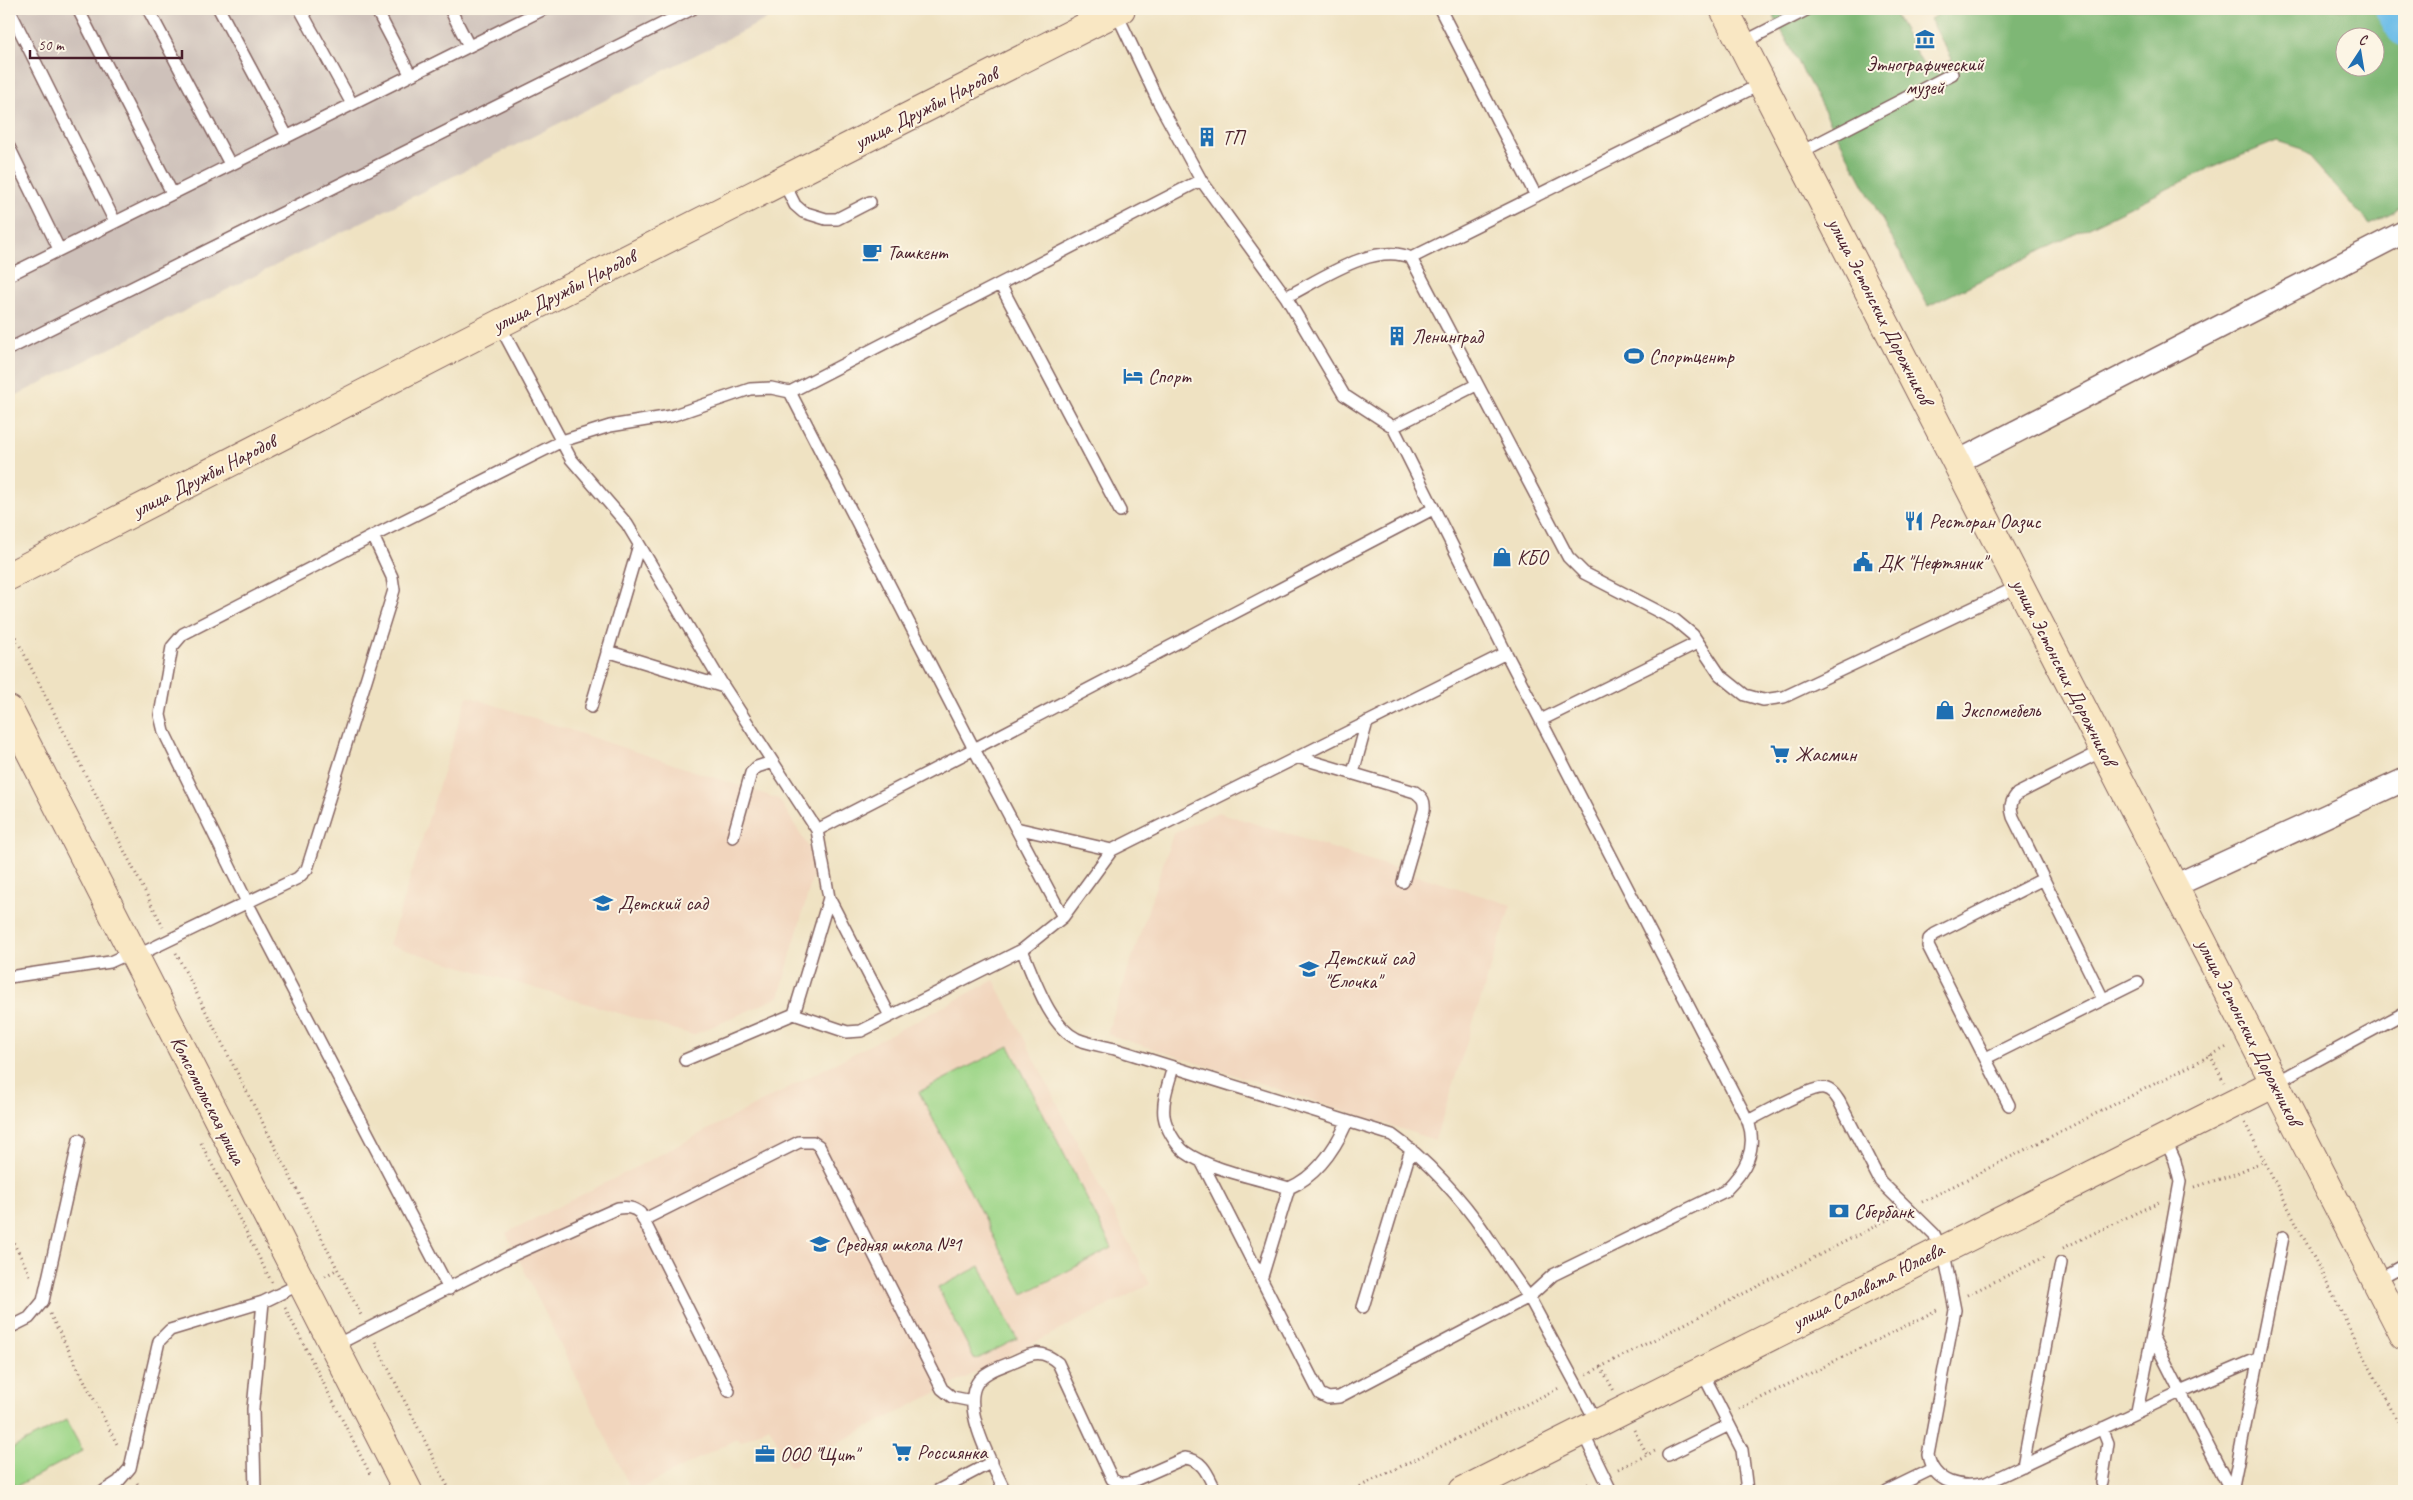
<svg xmlns="http://www.w3.org/2000/svg" width="2413" height="1500" viewBox="0 0 2413 1500" font-family="Caveat,sans-serif">
<rect width="100%" height="100%" fill="#fcf5e5"/>
<filter id="ink" filterUnits="userSpaceOnUse"><feTurbulence type="fractalNoise" baseFrequency=".02" numOctaves="2"/><feDisplacementMap in="SourceGraphic" scale="10" xChannelSelector="R" yChannelSelector="G"/><feConvolveMatrix kernelMatrix="1 2 1 2 8 2 1 2 1" color-interpolation-filters="sRGB"/></filter>
<filter id="wash" filterUnits="userSpaceOnUse"><feTurbulence type="fractalNoise" baseFrequency=".0096" numOctaves="4" result="noise"/><feDisplacementMap in="SourceGraphic" scale="20" xChannelSelector="R" yChannelSelector="G"/><feGaussianBlur stdDeviation="1.12" result="paint"/><feColorMatrix in="noise" values="0 0 0 0 0 0 0 0 0 0 0 0 0 0 0 0 0 1.4 0 .05"/><feComposite in="paint" operator="in"/></filter>
<g filter="url(#wash)">
<rect width="100%" height="100%" fill="#efe2c2"/>
<!-- built -->
<path fill="#f1d5bd" d="M467 696 779 799 817 861 779 997 693 1035 389 945Z
M1218 812 1511 905 1435 1140 1107 1034 1173 834Z
M994 980 1150 1284 790 1467 769 1427 740 1442 738 1438 636 1491H632L506 1233 629 1171Z"/>
<!-- industrial -->
<path fill="#cec1ba" d="M9 9H787L9 399Z"/>
<!-- green -->
<path fill="#9dd688" stroke="#747a5a" d="M1009 1046 1112 1248 1023 1294 919 1092Z
M980 1266 1017 1339 975 1360 938 1288Z
M66 1420 83 1451 15 1487 9 1475V1450Z"/>
<!-- forest -->
<path fill="#7eb774" stroke="#646b50" fill-rule="evenodd" d="M1770 9H1892L1927 72 1952 59 1930 19 1948 9H2404V204L2392 214 2370 225 2302 149 2277 141 2206 170 1928 306ZM2346 38H2376V68H2346Z"/>
<g fill="none" stroke-linecap="round" stroke-linejoin="round">
<!-- river -->
<path stroke="#6dbde8" stroke-width="36" d="M2393 9 2404 28"/>
</g>
</g>
<g filter="url(#ink)">
<g fill="none" stroke-linecap="round" stroke-linejoin="round">
<defs>
<path id="lane" d="M9 9 115 222
M78 9 172 193
M148 9 230 164
M219 9 287 136
M300 9 352 104
M376 9 410 74
M450 9 469 46
M1440 9 1536 196
M1742 43 1808 9
M9 147 59 249
M1799 153 1952 74
M1201 180 1286 297C1320 280 1374 241 1411 258L1568 557 1584 573 1675 620 1693 635 1720 675 1745 695 1763 700 1784 697 2019 586
M783 181 795 205 803 212 826 219H837L870 202
M1411 258 1763 83
M9 275 544 9
M1000 284 1120 511
M499 324 571 459 627 524 724 687 817 830 974 749 790 392 1201 180 1158 101 1116 12
M9 349 692 9
M1393 427 1476 385
M373 536 183 634 172 647 160 715 164 732 248 904 449 1289
M607 651 724 687
M591 707 639 545
M1541 720 1697 643
M1297 757 1415 792C1423 798 1425 801 1424 810L1403 882
M1353 773 1367 722
M1016 828 1112 850
M817 830 829 898 890 1016
M733 837 751 773 757 767 772 762
M1063 917 974 749 1433 509
M1022 950C1034 977 1049 1026 1077 1039 1089 1044 1103 1046 1115 1049L1392 1135C1425 1158 1463 1200 1485 1233 1500 1255 1513 1277 1529 1297L1597 1423
M134 957 298 878 307 869 394 590 392 577 373 536 562 441 610 426 671 416 750 389 771 388 790 392
M9 977 110 962 132 952
M2103 999 2013 817C2010 807 2010 802 2017 794L2104 750
M794 1014 847 1032 861 1031 1022 950 1063 917 1112 850 1506 653
M1986 1058 2138 982
M685 1060 794 1014 829 898
M1173 1067C1169 1082 1162 1100 1164 1116 1166 1128 1175 1144 1185 1152 1208 1169 1260 1179 1289 1188
M2275 1083 2404 1013
M2009 1105 1928 946 1929 939 1935 934 2043 879
M1748 1121C1761 1114 1812 1086 1824 1088 1832 1090 1835 1095 1839 1101L1880 1181 1934 1234 1945 1258 1955 1310 1928 1455C1933 1483 1961 1489 1986 1483L2180 1392 2259 1358
M2165 1139 2175 1161 2180 1182 2152 1336 2231 1491
M1201 1161 1320 1394 1328 1398 1339 1397 1529 1297 1553 1275 1725 1191C1745 1171 1758 1150 1748 1121L1506 653 1393 427 1344 395 1286 297
M643 1220 799 1142H813L819 1146 942 1389 952 1397 972 1401
M1261 1280 1289 1188C1317 1176 1335 1149 1347 1122
M2376 1280 2404 1265
M1363 1307 1411 1149
M9 1328 29 1318 43 1301 79 1140
M334 1346 515 1254 618 1208C627 1207 633 1207 640 1213L729 1391
M1701 1370 1742 1450 1747 1491
M2137 1411 2152 1336
M1582 1431 1611 1491
M1668 1455 1729 1425
M2023 1466 2061 1263
M2102 1483 2108 1443 2102 1428
M104 1491 118 1482 130 1468 159 1341 170 1330 263 1302 302 1283
M255 1491 253 1409 263 1302
M937 1491 992 1462
M1005 1491C993 1466 961 1408 977 1383 984 1371 1004 1366 1017 1360 1034 1352 1043 1350 1058 1363L1112 1479 1119 1483H1128L1185 1458C1204 1460 1208 1476 1216 1491
M1887 1491 1932 1469
M2232 1491 2283 1237"/>
<path id="street" d="M1957 462 2404 232
M2174 886 2404 780"/>
<path id="secondary" d="M1724 9 2404 1335
M9 576 499 324 1121 9
M9 710 408 1491
M1463 1491 2275 1083"/>
</defs>
<!-- lane casing -->
<use href="#lane" stroke="#846360" stroke-width="14"/>
<!-- street casing -->
<use href="#street" stroke="#846360" stroke-width="25"/>
<!-- secondary casing -->
<use href="#secondary" stroke="#846360" stroke-width="30"/>
<!-- path -->
<path stroke="#846360" stroke-width="3" stroke-dasharray="1 4" stroke-linecap="butt" d="M9 634 13 632 163 927
M176 953 362 1317
M2210 1055 2224 1082
M2245 1123 2404 1434
M201 1143 272 1283
M2195 1187 2232 1175 2264 1161
M1922 1202 2229 1046
M9 1234 31 1277
M2063 1248 2161 1201
M325 1276 338 1269
M1967 1295 2047 1256
M285 1308 370 1474
M50 1314 118 1446
M375 1342 450 1491
M1601 1367 1614 1391
M1587 1374 1895 1216
M1739 1409 1939 1309
M1634 1430 1647 1454
M1618 1469 1655 1451
M137 1483 141 1491
M1351 1491 1561 1387
M1574 1491 1590 1483"/>
<!-- lane -->
<use href="#lane" stroke="#fff" stroke-width="11"/>
<!-- street -->
<use href="#street" stroke="#fff" stroke-width="22"/>
<!-- secondary -->
<use href="#secondary" stroke="#f9e7c3" stroke-width="28"/>
</g>
</g>
<!-- icons -->
<defs>
<symbol id="museum-bare" viewBox="-9 -9 18 18"><path d="M0-6L6-3V-2H-6V-3ZM-5-1h2V3h-2ZM-1-1h2V3h-2ZM3-1h2V3H3ZM-6 4H6V6H-6Z" fill="#1f6fb2" stroke="#fcf5e5" stroke-width="2.5" paint-order="stroke"/></symbol>
<symbol id="building-bare" viewBox="-9 -9 18 18"><path d="M-4-6H4V6H1V3H-1V6H-4ZM-2.5-4.3h1.7v1.8h-1.7ZM.8-4.3h1.7v1.8H.8ZM-2.5-1h1.7V.8h-1.7ZM.8-1h1.7V.8H.8Z" fill="#1f6fb2" stroke="#fcf5e5" stroke-width="2.5" paint-order="stroke"/></symbol>
<symbol id="cafe-bare" viewBox="-9 -9 18 18"><path d="M-5.5-4.5H6V0H3Q3 3.5 0 3.5H-2.5Q-5.5 3.5-5.5 0ZM3-3.2v2h1.7v-2ZM-6 4.5H4V6H-6Z" fill="#1f6fb2" stroke="#fcf5e5" stroke-width="2.5" paint-order="stroke"/></symbol>
<symbol id="stadium-bare" viewBox="-9 -9 18 18"><path d="M0-5a6.5 5 0 1 0 0 10a6.5 5 0 1 0 0-10ZM-3.5-1.8h7v3.6h-7Z" fill="#1f6fb2" stroke="#fcf5e5" stroke-width="2.5" paint-order="stroke"/></symbol>
<symbol id="hotel-bare" viewBox="-9 -9 18 18"><path d="M-6-4.5h1.5V1H6V5H4.5V3h-9V5H-6ZM-4 0a1.8 1.8 0 1 1 3.6 0ZM.5 0V-2.5h3Q6-2.5 6 0Z" fill="#1f6fb2" stroke="#fcf5e5" stroke-width="2.5" paint-order="stroke"/></symbol>
<symbol id="restaurant-bare" viewBox="-9 -9 18 18"><path d="M-5-6h1v4h1v-4h1v4h1v-4h1v5L-1.5 .5V6h-2V.5L-5-1ZM5-6V6H3V1.5H1.5Q1.5-4 5-6Z" fill="#1f6fb2" stroke="#fcf5e5" stroke-width="2.5" paint-order="stroke"/></symbol>
<symbol id="shop-bare" viewBox="-9 -9 18 18"><path d="M-5-2.5h2.3a2.7 3.5 0 0 1 5.4 0H5L5.5 6h-11ZM-1.5-2.5h3a1.5 2.3 0 0 0-3 0Z" fill="#1f6fb2" stroke="#fcf5e5" stroke-width="2.5" paint-order="stroke"/></symbol>
<symbol id="civic-bare" viewBox="-9 -9 18 18"><path d="M-.6-6.5H3V-4.5H.6V-3L4-1V1h2V6H-6V1h2V-1L-.6-3ZM-1.2 2.5V6h2.4V2.5Z" fill="#1f6fb2" stroke="#fcf5e5" stroke-width="2.5" paint-order="stroke"/></symbol>
<symbol id="supermarket-bare" viewBox="-9 -9 18 18"><path d="M-6-5.5h2.5l.6 2H6L4.5 2H-2.5L-4.4-4H-6ZM-1.5 3.2a1.3 1.3 0 1 0 .1 0ZM3 3.2a1.3 1.3 0 1 0 .1 0Z" fill="#1f6fb2" stroke="#fcf5e5" stroke-width="2.5" paint-order="stroke"/></symbol>
<symbol id="school-bare" viewBox="-9 -9 18 18"><path d="M0-5L7-2L0 1L-7-2ZM-4 1L0 2.5L4 1V4Q0 6-4 4Z" fill="#1f6fb2" stroke="#fcf5e5" stroke-width="2.5" paint-order="stroke"/></symbol>
<symbol id="bank-bare" viewBox="-9 -9 18 18"><path d="M-6-4H6V4H-6ZM0-2.3a2.3 2.3 0 1 0 0 4.6a2.3 2.3 0 1 0 0-4.6Z" fill="#1f6fb2" stroke="#fcf5e5" stroke-width="2.5" paint-order="stroke"/></symbol>
<symbol id="office-bare" viewBox="-9 -9 18 18"><path d="M-6-3h4V-5.5h4V-3h4V5H-6ZM-1-4.5V-3h2v-1.5ZM-6 0V1H6V0Z" fill="#1f6fb2" stroke="#fcf5e5" stroke-width="2.5" paint-order="stroke"/></symbol>
</defs>
<g fill-rule="evenodd">
<use href="#museum-bare" x="1911" y="25" width="28" height="28"/>
<use href="#building-bare" x="1193" y="123" width="28" height="28"/>
<use href="#cafe-bare" x="858" y="238" width="28" height="28"/>
<use href="#building-bare" x="1383" y="322" width="28" height="28"/>
<use href="#stadium-bare" x="1620" y="342" width="28" height="28"/>
<use href="#hotel-bare" x="1119" y="362" width="28" height="28"/>
<use href="#restaurant-bare" x="1900" y="507" width="28" height="28"/>
<use href="#shop-bare" x="1488" y="543" width="28" height="28"/>
<use href="#civic-bare" x="1849" y="548" width="28" height="28"/>
<use href="#shop-bare" x="1931" y="696" width="28" height="28"/>
<use href="#supermarket-bare" x="1766" y="740" width="28" height="28"/>
<use href="#school-bare" x="589" y="889" width="28" height="28"/>
<use href="#school-bare" x="1295" y="955" width="28" height="28"/>
<use href="#bank-bare" x="1825" y="1197" width="28" height="28"/>
<use href="#school-bare" x="806" y="1230" width="28" height="28"/>
<use href="#supermarket-bare" x="888" y="1438" width="28" height="28"/>
<use href="#office-bare" x="751" y="1440" width="28" height="28"/>
</g>
<g text-anchor="middle" dominant-baseline="central" stroke-width="4" stroke-linejoin="round" paint-order="stroke">
<!-- poi labels -->
<g font-size="20" fill="#4a1f2b" stroke="#fcf5e5" text-anchor="start">
<text x="1925" y="64" text-anchor="middle">Этнографический<tspan x="1925" dy="23">музей</tspan></text>
<text x="1222" y="137">ТП</text>
<text x="887" y="252">Ташкент</text>
<text x="1412" y="336">Ленинград</text>
<text x="1649" y="356">Спортцентр</text>
<text x="1148" y="376">Спорт</text>
<text x="1929" y="521">Ресторан Оазис</text>
<text x="1517" y="557">КБО</text>
<text x="1878" y="562">ДК "Нефтяник"</text>
<text x="1960" y="710">Экспомебель</text>
<text x="1795" y="754">Жасмин</text>
<text x="618" y="903">Детский сад</text>
<text x="1324" y="958">Детский сад<tspan x="1324" dy="23">"Елочка"</tspan></text>
<text x="1854" y="1211">Сбербанк</text>
<text x="835" y="1244">Средняя школа №1</text>
<text x="917" y="1452">Россиянка</text>
<text x="780" y="1454">ООО "Щит"</text>
</g>
<!-- street labels -->
<g font-size="20" fill="#4a1f2b" stroke="#fcf5e5">
<text transform="translate(926 108) rotate(-27)">улица Дружбы Народов</text>
<text transform="translate(564 291) rotate(-27)">улица Дружбы Народов</text>
<text transform="translate(1880 311) rotate(63)">улица Эстонских Дорожников</text>
<text transform="translate(204 476) rotate(-27)">улица Дружбы Народов</text>
<text transform="translate(2064 672) rotate(63)">улица Эстонских Дорожников</text>
<text transform="translate(2249 1032) rotate(63)">улица Эстонских Дорожников</text>
<text transform="translate(208 1100) rotate(63)">Комсомольская улица</text>
<text transform="translate(1868 1286) rotate(-27)">улица Салавата Юлаева</text>
</g>
</g>
<!-- margin -->
<rect width="2413" height="1500" fill="none" stroke="#fcf5e5" stroke-width="30"/>
<!-- north arrow -->
<g transform="translate(2360 52) rotate(12)"><circle r="24" fill="#fcf5e5" stroke="#b59f9b"/>
<path d="M0-4L9 19L0 12L-9 19Z" fill="#1f6fb2"/>
<text y="-8" font-size="14" font-weight="bold" text-anchor="middle" fill="#4a1f2b">С</text>
</g>
<!-- scale -->
<path d="M30 50v8h152v-8" fill="none" stroke="#4a1f2b" stroke-width="2.5"/>
<text x="38" y="50" font-size="15" fill="#4a1f2b" stroke="#fcf5e5" stroke-width="4" paint-order="stroke">50 m</text>
</svg>
